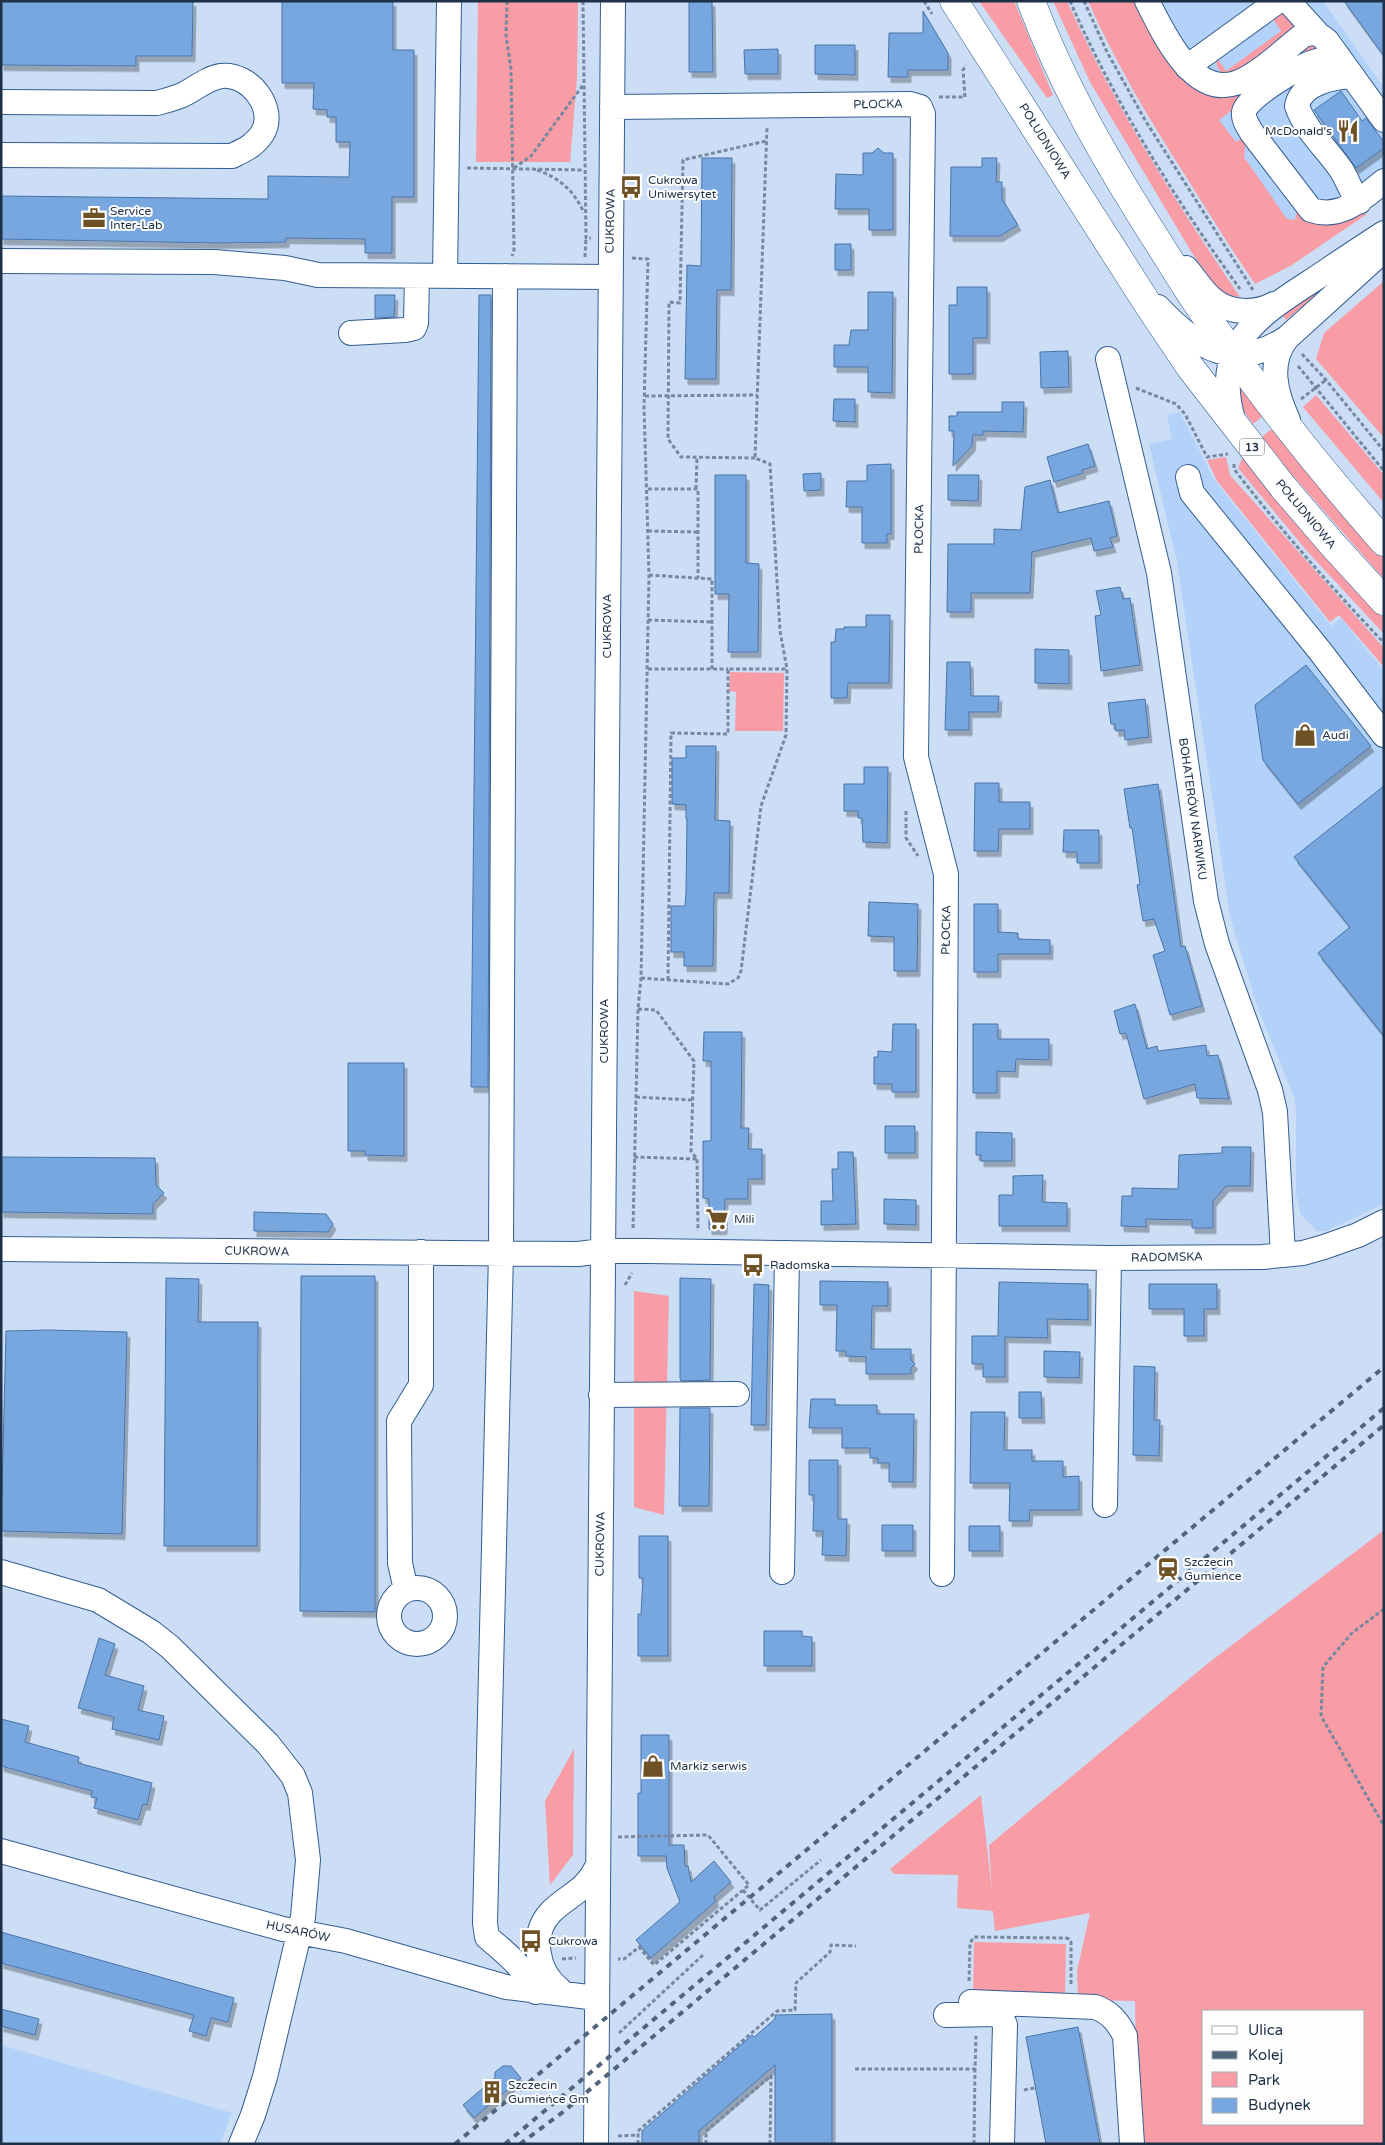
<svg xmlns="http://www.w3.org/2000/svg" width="1385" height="2145" viewBox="0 0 1385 2145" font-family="'Varela Round',sans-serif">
<defs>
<filter id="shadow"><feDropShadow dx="3" dy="5.5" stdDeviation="0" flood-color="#0004"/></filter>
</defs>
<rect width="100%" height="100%" fill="#cbdef5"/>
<!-- built -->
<path fill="#b3d2f9" d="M1136 1H1323L1384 88V196L1303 244Z
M1180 412 1215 481 1331 626 1341 618 1384 671V1204L1326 1231H1317L1301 1215 1296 1195V1111L1294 1097 1257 1006 1230 917 1177 562 1149 444 1172 439 1167 415Z
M1 2045 232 2113 220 2144H1Z"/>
<!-- green -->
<path fill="#f89da6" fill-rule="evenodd" d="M478 1H578L577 78 570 162H476Z
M979 1H1014L1053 95 1047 98Z
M1053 1H1067C1114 106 1176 202 1240 297L1227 295 1215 285 1192 253 1090 82Z
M1088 1H1136L1203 92 1305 46 1312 45 1321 49 1300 60 1219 120 1236 142 1247 134 1244 157 1287 219 1295 220 1297 208 1367 214 1292 265 1255 284C1231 249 1208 212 1185 175 1149 119 1115 62 1088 1Z
M1282 9 1298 27 1234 73 1225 75C1219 71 1215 66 1217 58L1226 71 1281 31 1271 16Z
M1349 268 1286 320 1280 311Z
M1384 281V438L1316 359 1324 333Z
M1237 383 1263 416 1253 424 1241 407Z
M1316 395 1384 475V503L1303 407Z
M1273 428 1384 559V579L1288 470 1262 437Z
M1243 456 1358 591 1384 618V634L1307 551 1238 468Z
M1226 457 1230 475 1384 648V667L1339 615 1330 622 1217 481 1207 460Z
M730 672 784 673 783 731H735L736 692 729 691Z
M634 1291 669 1296 664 1515 634 1507Z
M1384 1530V2144H1137L1135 2001 1078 2000 1077 1971 1090 1913 995 1931 993 1911 957 1908 958 1875 894 1874 890 1869 981 1795 992 1891 989 1845 1207 1664ZM1204 2011H1364V2124H1204Z
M574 1749 573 1855 550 1885 545 1801Z
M974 1942 1066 1944 1065 2000 973 1999Z"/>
<!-- building -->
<path fill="#78a6de" stroke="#4874a9" filter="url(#shadow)" d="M1 1H193L192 56H136V66L1 65Z
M282 1H393V50H414V197H392V253H365V239L286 238V242L219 243 1 239V196L268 199V176L349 177 350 142H336V117H327V110L313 109 314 83H282Z
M689 1H712L713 72H689Z
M1344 1H1384V56Z
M923 11 948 53V70H908V77H888L889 33H923Z
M815 45H855V75L815 74Z
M778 49V74H745L744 50Z
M1341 91 1362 121 1366 118 1384 142V148L1356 168 1314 110Z
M878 148 884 153H893V230H869V209H835L836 174 863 175V153H872Z
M702 158H732L731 290H717L716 379H685L687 265 701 266Z
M982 158H997L996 182H1002V199L1018 225 1000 236H950L951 167H982Z
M835 244H851V270H835Z
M957 287H987V338H973V374H949V305H957Z
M868 292H893L892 393 868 392V367H834V345H849L851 330H868Z
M375 295H395L394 317 375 318Z
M479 295H491L488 1087H471Z
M1068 351 1069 387 1041 388 1040 352Z
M834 399H855V422L833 421Z
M1002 402H1024L1023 432 983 431V435H973L972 446 953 466 954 431H949V416H957V412H1002Z
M1088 444 1095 466 1082 470 1083 473 1054 482 1047 457Z
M891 464V534H887V543H862V507H846L847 481H867V465Z
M821 473V490L804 491 803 474Z
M715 475H746V563L759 564 758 652H728L729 594H715Z
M948 475H979L978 501 948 500Z
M1050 480 1058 513 1109 501 1117 536 1110 538 1113 547 1094 551 1091 538 1032 552 1030 593H971V612H947L948 544H994V529L1021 530 1025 487Z
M1120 587 1123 599 1130 598 1140 665 1101 671 1095 616 1101 615 1096 591Z
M866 615H890L889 683H848L847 698H831V642H835L836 629H844V627H866Z
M1035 649 1069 650V684L1035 683Z
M947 662H970L971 696H999L998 712H969V730H945Z
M1306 665 1371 746 1298 804 1263 760 1255 705Z
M1145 699 1149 737 1125 740 1124 730 1116 731 1115 724H1111L1108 703Z
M686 746H716L715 820 730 821 729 893H714L713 966H684V952H671V906H685L686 893 687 819H686V805L672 804V758H686Z
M864 767H888L887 843 863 842 862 818H858V811H844V784H864Z
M975 783H999V802H1030V829H999L998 851H974Z
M1158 784 1181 947 1185 946 1202 1006 1170 1015 1153 955 1165 951 1154 919 1143 921 1137 885 1140 884 1132 828H1130L1124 789Z
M1384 786V1036L1318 953 1350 927 1294 857Z
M1064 830H1099V863H1077V852H1063Z
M869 902 918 904 917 971H894V937L868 936Z
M974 904H998V932L1018 933V939L1050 940V954H998V972H974Z
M1135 1004 1147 1049 1157 1046 1158 1051 1206 1045 1207 1056 1218 1055 1229 1099 1197 1098 1195 1084 1144 1099 1126 1033 1120 1034 1114 1011Z
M893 1024H916V1092H892V1084H874V1057H878V1051L892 1052Z
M973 1024H998V1039H1049V1060L1016 1059 1015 1072 997 1071V1093H973Z
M704 1032H742L741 1128H749L748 1149H762V1179H748V1199H725L724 1229H709V1199L703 1198V1141H711V1061H703Z
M348 1063H404V1156L365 1155V1151H348Z
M885 1126H915V1153H885Z
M976 1132 1012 1133V1161H981V1155H976Z
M1222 1147H1251L1250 1186H1226L1213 1201V1228H1192V1220L1146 1219V1227L1121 1226 1122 1196H1132V1188L1178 1189 1179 1155 1222 1153Z
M838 1152H853L856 1224 821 1225V1201H833L832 1169H838Z
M1 1157 155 1158 156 1185 164 1193 153 1204V1214L1 1212Z
M1043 1175 1042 1202 1067 1203V1226H999V1195H1013V1176Z
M884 1199 916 1200V1225L884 1224Z
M254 1212 326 1214 333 1224 328 1232 254 1231Z
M301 1276H375V1612L300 1611Z
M166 1278 199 1279 198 1322H258L257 1546H164Z
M680 1278 711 1279 710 1380 681 1381 680 1378Z
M820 1281 888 1282V1306H872L871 1349H911V1360L915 1364 911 1368V1374H866V1357L846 1356V1351H836L837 1305H820Z
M999 1282 1088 1284V1320L1047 1319 1048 1338 1005 1337V1377H983V1364H972V1336H998Z
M754 1284 769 1285 766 1425H751Z
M1149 1284H1217V1309H1204V1336H1184V1309H1149Z
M48 1330 127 1332 122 1534 1 1531 6 1331Z
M1044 1351 1080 1352 1079 1378 1044 1377Z
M1134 1366 1155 1367 1154 1420H1160L1159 1456 1133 1455Z
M1019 1392H1041L1042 1418H1019Z
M811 1399H835V1405H877V1414H914L913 1482H889V1463H878V1458H870V1448H842V1428H809Z
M680 1408H710L709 1506H679Z
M971 1412H1005L1004 1450H1032V1461H1063V1477L1079 1476V1510H1030L1029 1521H1009L1010 1483H970Z
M809 1460H838V1519H847L846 1556 822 1555 823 1531H813L814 1495H809Z
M882 1525H913V1551H882Z
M969 1526H1000V1551H969Z
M639 1536H668V1656H638V1614H641L643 1578H639Z
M764 1631H802V1636L812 1637V1666H764Z
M99 1638 115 1644 105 1675 144 1686 138 1710 164 1716 159 1740 112 1729 114 1717 78 1708Z
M1 1719 29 1726 25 1742 79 1757 78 1763 152 1783 147 1805 143 1804 138 1820 94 1808 97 1798 91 1797 92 1791 1 1766Z
M641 1735H669V1845H684L685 1866H688L691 1882 714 1861 731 1882 714 1897 716 1901 651 1958 636 1940 680 1902 667 1868 666 1856H638V1793H641Z
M1 1932 234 1998 228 2022 211 2018 206 2036 189 2031 194 2015 1 1963Z
M1 2009 39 2019 35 2035 1 2026Z
M832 2014V2144H775V2065L699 2131V2144H642V2131L752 2035 754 2037 775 2019V2015Z
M1078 2027 1100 2144H1046L1026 2037Z
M503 2066H511L521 2078 474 2118 463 2105 495 2078V2072Z"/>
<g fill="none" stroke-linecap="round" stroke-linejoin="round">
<defs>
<path id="minor" d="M1147 1C1163 32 1192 98 1236 83 1256 77 1284 50 1302 36 1314 31 1318 33 1327 41L1384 120
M1288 1 1317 33
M1338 56C1327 58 1318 60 1308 64 1294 70 1247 97 1244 112 1243 120 1248 126 1252 133L1311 210C1341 220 1363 198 1384 181
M1187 67 1278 1
M1352 76C1334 77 1301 83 1297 106 1305 130 1328 150 1342 171 1348 181 1351 192 1359 202
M1 102 157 103C165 101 172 99 180 96 193 91 206 78 221 76 249 72 278 109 262 134 254 146 244 150 232 156L1 155
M612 107 910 104 920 107 923 114 916 757 946 874 942 1574
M1 261 214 262 285 268 318 275 610 277
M1186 268C1194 277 1202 290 1211 298 1228 314 1255 314 1274 304
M445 276 449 1
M505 276 501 1253 485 1923 487 1937C507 1954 525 1968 536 1992
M1158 307C1196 348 1236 373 1288 337L1384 250
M351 333 405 330 414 328 416 323 417 276
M1287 338C1267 363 1276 394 1288 420
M1108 359 1159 573 1206 901 1217 944 1270 1090 1275 1112 1283 1255
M1234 423C1211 348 1254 318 1310 282 1334 266 1359 249 1384 233
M1188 477 1192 493 1320 651 1384 735
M1 1249 578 1254 602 1251H649L1109 1258 1263 1257 1303 1253 1324 1247 1358 1235 1384 1222
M601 1395 737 1394
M1105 1505 1109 1258
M1 1572 98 1600 151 1632 170 1647 268 1744 293 1776 300 1793 308 1860 303 1917 265 2077 253 2115 241 2144
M782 1572 787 1253
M389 1616a28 28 0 1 1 56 0a28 28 0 1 1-56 0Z
M406 1590 400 1563 399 1421 421 1385V1252
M1 1851 283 1929 346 1941 506 1987 597 1998
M560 1990C537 1972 529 1935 551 1912 568 1895 586 1891 597 1867
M971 2014V2002L1095 2007C1110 2012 1118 2022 1125 2036L1132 2144
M946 2015 996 2014 1002 2018 1005 2025 1002 2144
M596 2144 613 1"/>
<path id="major" d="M954 1 1149 306 1190 367 1283 487 1332 544 1384 601
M1031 1C1061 82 1103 155 1149 228 1171 262 1191 297 1215 329 1267 403 1324 474 1384 542"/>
</defs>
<!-- minor casing -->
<use href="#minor" stroke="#335e91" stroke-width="26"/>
<!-- major casing -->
<use href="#major" stroke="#335e91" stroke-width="29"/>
<!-- path -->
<path stroke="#7689a0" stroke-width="3" stroke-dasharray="4 2.5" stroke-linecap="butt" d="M507 1 506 35 511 69 514 250 512 256
M583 1 586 238H591
M924 1 932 14
M1070 1C1113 100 1177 202 1240 289
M1084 1 1107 52 1145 120 1253 290
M939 97H965L963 70 966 65
M467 168 584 170
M514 168 531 156 583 85
M537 170C560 178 575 192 584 213
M585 257 586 238
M632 258 648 259 644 406 649 575 641 978 638 1009 633 1229
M1302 354 1326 380 1384 451
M1298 366 1384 471
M1136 388 1176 404 1185 414 1207 457 1228 454
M645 396 757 395
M1301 399 1326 380
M755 458 681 457 668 439 669 302 680 303 683 160 766 141
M1234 464V469C1281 530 1331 587 1384 643
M648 489H698V578
M696 489 697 457
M648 531 698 532
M649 575 712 579V669
M648 620 712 622
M648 669H728
M906 811V838L918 856
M641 978 728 984 738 978 741 971 761 806 786 735 787 669 780 631 770 464 755 458 767 127
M668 980 671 733 728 734V669H787
M638 1009 656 1010 694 1061 691 1151 697 1159 698 1231
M636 1097 692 1100
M634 1157 697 1159
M625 1285 632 1273
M1384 1609 1352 1633 1323 1667 1321 1716 1384 1826
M618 1837 708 1835 749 1885 654 1965 639 1947 624 1959H618
M743 1890 760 1910 821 1860
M562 1959 576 1958
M969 1981 970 1943 974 1937 1066 1938 1069 1939 1071 1942V1985
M619 2033 703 1955
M855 2069H975L976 2036
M1024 2090 1035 2088
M618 2136 638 2135
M638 2144V2131L777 2011 795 2010 796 1983 830 1952 831 1945 856 1946
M706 2144V2131L771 2076 770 2144
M974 2144 975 2069"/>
<!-- minor -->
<use href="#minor" stroke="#fff" stroke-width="24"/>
<!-- major -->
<use href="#major" stroke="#fff" stroke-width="28"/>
<!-- rail -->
<path stroke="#51647b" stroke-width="4" stroke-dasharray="6 6" stroke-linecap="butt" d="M455 2144 1384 1367
M505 2144 1384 1408
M520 2144 563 2112 1384 1425"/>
</g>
<!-- icons -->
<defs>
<symbol id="restaurant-bare" viewBox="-9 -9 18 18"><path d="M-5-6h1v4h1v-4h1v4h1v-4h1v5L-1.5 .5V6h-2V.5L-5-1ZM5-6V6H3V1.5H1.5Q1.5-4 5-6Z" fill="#6f5126" stroke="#fdfdfd" stroke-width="2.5" paint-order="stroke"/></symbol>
<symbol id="bus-bare" viewBox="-9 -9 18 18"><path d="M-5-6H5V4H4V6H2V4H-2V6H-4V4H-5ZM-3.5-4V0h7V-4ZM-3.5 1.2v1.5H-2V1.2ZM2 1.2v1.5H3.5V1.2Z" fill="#6f5126" stroke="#fdfdfd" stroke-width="2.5" paint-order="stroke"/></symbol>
<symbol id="office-bare" viewBox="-9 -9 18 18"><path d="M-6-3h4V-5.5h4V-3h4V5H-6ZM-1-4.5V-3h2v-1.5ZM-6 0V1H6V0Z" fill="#6f5126" stroke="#fdfdfd" stroke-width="2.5" paint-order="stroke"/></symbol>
<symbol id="shop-bare" viewBox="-9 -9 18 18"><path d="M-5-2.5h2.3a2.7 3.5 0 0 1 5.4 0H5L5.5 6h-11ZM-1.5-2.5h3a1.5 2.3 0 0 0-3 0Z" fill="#6f5126" stroke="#fdfdfd" stroke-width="2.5" paint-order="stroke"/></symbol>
<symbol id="supermarket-bare" viewBox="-9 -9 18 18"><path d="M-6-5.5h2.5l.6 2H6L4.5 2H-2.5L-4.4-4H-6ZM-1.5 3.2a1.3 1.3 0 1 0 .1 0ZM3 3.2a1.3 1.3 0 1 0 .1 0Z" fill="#6f5126" stroke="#fdfdfd" stroke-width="2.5" paint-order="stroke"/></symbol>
<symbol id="station-bare" viewBox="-9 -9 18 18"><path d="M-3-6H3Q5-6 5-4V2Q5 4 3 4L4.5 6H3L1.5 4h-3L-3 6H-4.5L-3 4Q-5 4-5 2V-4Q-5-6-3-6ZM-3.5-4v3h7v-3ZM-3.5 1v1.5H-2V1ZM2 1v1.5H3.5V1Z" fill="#6f5126" stroke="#fdfdfd" stroke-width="2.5" paint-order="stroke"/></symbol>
<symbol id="building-bare" viewBox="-9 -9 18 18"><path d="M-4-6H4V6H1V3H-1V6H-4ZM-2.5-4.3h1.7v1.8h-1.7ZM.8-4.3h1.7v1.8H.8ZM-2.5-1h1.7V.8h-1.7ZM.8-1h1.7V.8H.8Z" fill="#6f5126" stroke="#fdfdfd" stroke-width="2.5" paint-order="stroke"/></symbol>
</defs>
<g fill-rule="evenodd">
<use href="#restaurant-bare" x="1332" y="115" width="32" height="32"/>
<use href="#bus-bare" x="615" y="171" width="32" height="32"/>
<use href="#office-bare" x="78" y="202" width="32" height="32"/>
<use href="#shop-bare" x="1289" y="719" width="32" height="32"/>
<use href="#supermarket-bare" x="701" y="1203" width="32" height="32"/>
<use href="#bus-bare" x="737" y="1249" width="32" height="32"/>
<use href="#station-bare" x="1152" y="1553" width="32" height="32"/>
<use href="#shop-bare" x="637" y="1750" width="32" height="32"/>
<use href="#bus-bare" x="515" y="1925" width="32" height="32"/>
<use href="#building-bare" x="476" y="2076" width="32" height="32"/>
</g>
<g text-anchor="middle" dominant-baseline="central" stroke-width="4" stroke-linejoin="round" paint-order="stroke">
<!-- shield labels -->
<rect fill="#fdfdfd" stroke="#606e7e" stroke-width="1" x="1239.5" y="438.5" width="25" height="17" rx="4"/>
<g font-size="11" font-weight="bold" fill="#1d3047">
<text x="1252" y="447">13</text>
</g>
<!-- street labels -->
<g font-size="12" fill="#1d3047" stroke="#fdfdfd">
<text transform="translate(878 104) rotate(-1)">PŁOCKA</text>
<text transform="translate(1045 141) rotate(58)">POŁUDNIOWA</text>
<text transform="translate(610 221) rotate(-89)">CUKROWA</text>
<text transform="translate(1306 514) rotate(50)">POŁUDNIOWA</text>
<text transform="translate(919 529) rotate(-89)">PŁOCKA</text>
<text transform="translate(607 626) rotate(-90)">CUKROWA</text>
<text transform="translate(1193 809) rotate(82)">BOHATERÓW NARWIKU</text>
<text transform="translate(946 930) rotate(-89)">PŁOCKA</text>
<text transform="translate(604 1031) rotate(-90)">CUKROWA</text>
<text transform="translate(257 1251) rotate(1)">CUKROWA</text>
<text transform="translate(1167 1257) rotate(-1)">RADOMSKA</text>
<text transform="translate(600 1544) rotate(-89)">CUKROWA</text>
<text transform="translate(298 1931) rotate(12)">HUSARÓW</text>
</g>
<!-- poi labels -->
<g font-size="12" fill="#1d3047" stroke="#fdfdfd" text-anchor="start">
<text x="1332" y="131" text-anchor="end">McDonald's</text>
<text x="648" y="180">Cukrowa<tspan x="648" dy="14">Uniwersytet</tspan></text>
<text x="110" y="211">Service<tspan x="110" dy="14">Inter-Lab</tspan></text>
<text x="1322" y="735">Audi</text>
<text x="734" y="1219">Mili</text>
<text x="770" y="1265">Radomska</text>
<text x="1184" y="1562">Szczecin<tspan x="1184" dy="14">Gumieńce</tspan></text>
<text x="670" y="1766">Markiz serwis</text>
<text x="548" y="1941">Cukrowa</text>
<text x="508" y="2085">Szczecin<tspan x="508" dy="14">Gumieńce Gm</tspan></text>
</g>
</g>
<!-- border -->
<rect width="1385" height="2145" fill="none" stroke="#1d3047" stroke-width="5"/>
<!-- legend -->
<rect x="1202" y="2010" width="162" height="115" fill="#fdfdfd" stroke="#a3abb4"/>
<rect x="1212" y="2026" width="25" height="8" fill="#ffffff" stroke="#a3abb4"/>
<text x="1248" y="2035" font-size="15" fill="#1d3047">Ulica</text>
<rect x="1212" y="2051" width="25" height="8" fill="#51647b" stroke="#a3abb4"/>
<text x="1248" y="2060" font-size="15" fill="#1d3047">Kolej</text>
<rect x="1212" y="2072" width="25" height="15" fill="#f89da6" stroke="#a3abb4"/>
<text x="1248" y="2085" font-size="15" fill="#1d3047">Park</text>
<rect x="1212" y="2098" width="25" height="15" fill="#78a6de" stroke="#a3abb4"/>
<text x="1248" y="2110" font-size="15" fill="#1d3047">Budynek</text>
</svg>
